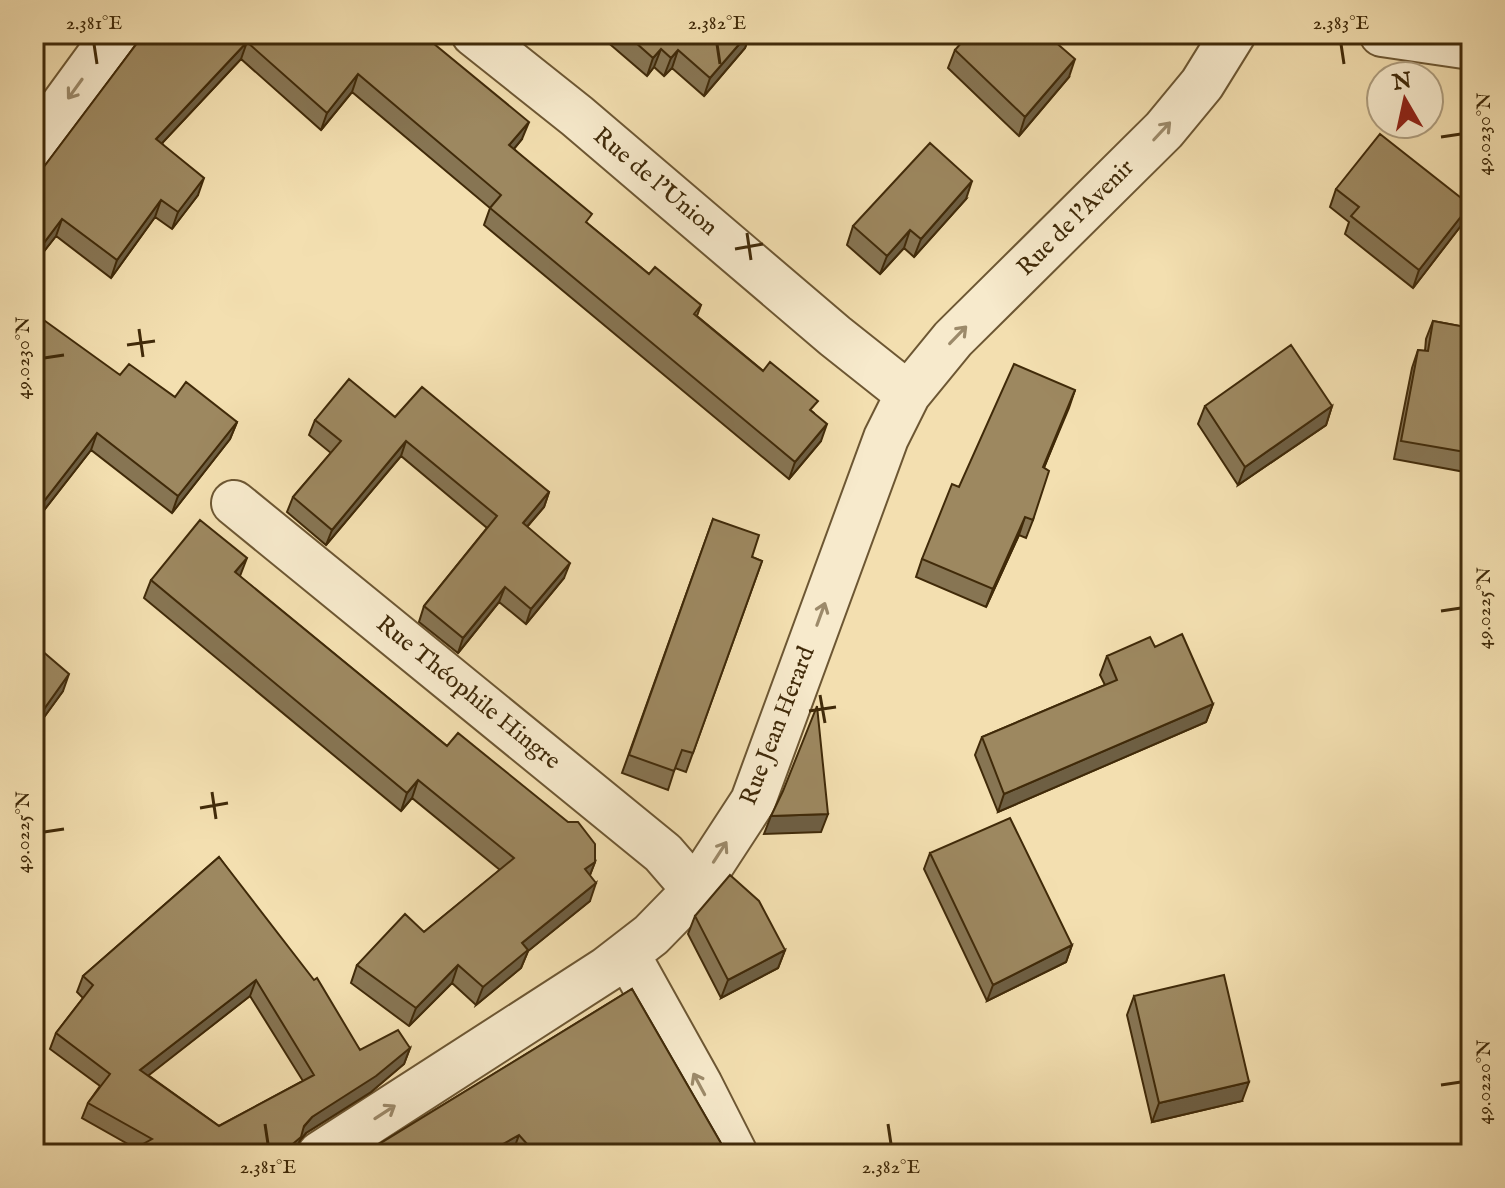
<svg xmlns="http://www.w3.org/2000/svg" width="1505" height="1188" viewBox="0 0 1505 1188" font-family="'IM FELL English',serif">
<rect width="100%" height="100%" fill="#f3dfb0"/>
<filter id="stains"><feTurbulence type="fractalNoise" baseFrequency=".0025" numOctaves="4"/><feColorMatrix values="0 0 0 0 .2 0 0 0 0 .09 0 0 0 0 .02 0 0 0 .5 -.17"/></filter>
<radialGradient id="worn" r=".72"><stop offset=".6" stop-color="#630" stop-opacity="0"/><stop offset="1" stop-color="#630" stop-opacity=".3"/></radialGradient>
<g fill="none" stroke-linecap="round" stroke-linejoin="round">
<defs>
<path id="street" d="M474 34 577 116 835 336 908 394
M1382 34 1471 47
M34 145 115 34
M234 503 663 853 695 890
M627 954 700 1085 735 1154
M320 1154 607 969 651 935 695 890 753 801 886 438 908 394 953 339 1164 130 1202 84 1233 34"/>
</defs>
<!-- street casing -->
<use href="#street" stroke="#6d5733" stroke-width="48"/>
<!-- street -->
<use href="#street" stroke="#f7eacc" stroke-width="44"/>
</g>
<!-- wall -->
<path fill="#877553" stroke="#402a09" stroke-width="2" fill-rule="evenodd" d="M144 34H422L522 139 514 149 588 224 649 274 701 305 697 316 814 413 821 441 789 479 484 225 490 208 352 92 321 130 241 59 162 143 198 195 172 229 155 217 111 278 56 236 34 264V180Z
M607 34H750L745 48 704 96 672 68 664 76 654 67 647 76 605 40Z
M955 50 1069 77 1019 136 948 68Z
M1336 189 1470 205 1463 223 1413 288 1345 234 1349 222 1330 207Z
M966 199 914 257 904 248 880 274 847 245 853 226Z
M1433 321 1471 328V456L1465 472 1394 459 1412 368 1418 350 1425 351 1426 339Z
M120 375 237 422 230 439 172 513 91 450 34 523Z
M1075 390 1044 468 1033 520 1026 538 1019 535 986 607 916 577 922 559Z
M1205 406H1332L1326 425 1238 485 1198 424Z
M395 417 549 492 544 507 527 527 564 578 526 624 499 602 458 653 419 622 424 606 487 528 401 456 326 545 287 512 293 497 331 453 309 435 315 420Z
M713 519 752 557 762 561 686 772 675 768 668 790 622 773Z
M239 576 447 746 595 862 590 875V901L528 951 521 968 476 1005 452 983 409 1026 351 983 357 965 424 932 500 870 412 798 401 811 144 598 151 580Z
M34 644 63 691 34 731Z
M1155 647 1213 704 1206 722 998 812 975 755 982 737 1105 685 1100 675 1107 656Z
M930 853 1072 945 1066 962 987 1001 924 869Z
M219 857 360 1050 410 1048 404 1064 371 1092 306 1133 300 1140 295 1153 135 1148 82 1118 88 1103 100 1086 50 1049 56 1033 83 998 77 992 83 976ZM250 996 303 1081 219 1126 148 1075Z
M695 916 785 950 778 968 721 998 688 934Z
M632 989 722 1145 718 1154H363Z
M1134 996 1242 1101 1152 1122 1127 1015Z"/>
<!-- shaded-wall -->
<path fill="#6e5f43" stroke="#402a09" stroke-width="2" d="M748 34H750L745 48 704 96 710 78Z
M247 42 241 59 150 156 156 139Z
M661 49 654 67 647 76 653 58Z
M678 50 672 68 664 76 671 58Z
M1075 59 1069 77 1019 136 1025 117Z
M358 74 352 92 321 130 327 113Z
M529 122 522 139 503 162 509 145Z
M204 178 198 195 172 229 178 212Z
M972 181 966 199 914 257 921 239Z
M161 200 155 217 111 278 117 260Z
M1470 205 1463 223 1413 288 1419 270Z
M62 219 56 236 34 264V256Z
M910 230 904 248 880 274 887 256Z
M1075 390 1069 408 1036 486 1043 467Z
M1332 406 1326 425 1238 485 1245 467Z
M237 422 230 439 172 513 178 496Z
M827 424 821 441 789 479 795 462Z
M97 433 91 450 34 523V514Z
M406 441 401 456 326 545 332 530Z
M549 492 544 507 517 538 523 523Z
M1025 517 1019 535 986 607 993 589Z
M247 558 240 576 228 590 235 572Z
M570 563 564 578 526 624 531 609Z
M505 587 499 602 458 653 463 638Z
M69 674 63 691 34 731 39 716Z
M1213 704 1206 722 998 812 1004 794Z
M418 780 412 798 401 811 407 793Z
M828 814 821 832 764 834 771 816Z
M595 862 588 880 585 869Z
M596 883 590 901 528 951 521 968 476 1005 483 987 522 943Z
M1072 945 1066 962 987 1001 993 985Z
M785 950 778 968 721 998 728 980Z
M458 965 452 983 409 1026 416 1008Z
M256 980 250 996 135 1086 140 1070Z
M410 1048 404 1064 371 1092 306 1133 300 1140 294 1154H281L312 1117Z
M1249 1082 1242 1101 1152 1122 1159 1103Z
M519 1135 512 1154H485Z
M722 1145 718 1154H711L712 1151Z"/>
<!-- building -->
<path fill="#9d8860" stroke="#402a09" stroke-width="2" fill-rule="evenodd" d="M144 34H422L529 122 509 145 592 214 586 222 649 274 655 267 701 305 694 314 763 371 770 362 818 401 810 410 827 424 795 462 490 208 501 195 358 74 327 113 247 42 156 139 204 178 178 212 161 200 117 260 62 219 34 256V180Z
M626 34H748L710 78 678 50 671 58 661 49 653 58Z
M969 34H1046L1075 59 1025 117 955 50Z
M1380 134 1470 205 1419 270 1351 216 1359 207 1336 189Z
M930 143 972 181 921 239 910 230 887 256 853 226Z
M34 313 120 375 129 364 175 397 186 382 237 422 178 496 97 433 34 514Z
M1433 321 1471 328V453L1401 441 1418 350 1428 351Z
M1291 345 1332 406 1245 467 1205 406Z
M1014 364 1075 390 1043 467 1049 471 1033 520 1025 517 993 589 922 559 952 484 959 487Z
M349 379 395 417 422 387 549 492 523 523 570 563 531 609 505 587 463 638 424 606 497 516 406 441 332 530 293 497 341 441 315 420Z
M713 519 759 535 752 557 762 561 693 753 682 750 674 771 629 755Z
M200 520 247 558 235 572 447 746 458 733 568 822H578L595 844V862L585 869 596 883 522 943 528 950 483 987 458 965 416 1008 357 965 405 914 424 932 514 858 418 780 407 793 151 580Z
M1182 634 1213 704 1004 794 982 737 1117 680 1107 656 1150 637 1155 647Z
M34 644 69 674 39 716 34 712Z
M817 706 828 814 771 816 783 791Z
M1010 818 1072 945 993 985 930 853Z
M219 857 314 980 317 978 360 1050 398 1030 410 1048 376 1076 312 1117 304 1126 301 1137 281 1154H125L152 1139 88 1103 110 1074 56 1033 93 985 83 976ZM256 980 314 1075 219 1126 140 1070Z
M730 875 759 901 785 950 728 980 695 916Z
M1224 975 1249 1082 1159 1103 1134 996Z
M632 989 722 1145 712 1151 714 1154H536L519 1135 485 1154H363Z"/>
<!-- one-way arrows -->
<defs><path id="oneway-shaft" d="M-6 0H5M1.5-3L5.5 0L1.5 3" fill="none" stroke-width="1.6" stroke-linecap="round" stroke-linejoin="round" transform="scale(2)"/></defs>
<g stroke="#9c8a6a">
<use href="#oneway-shaft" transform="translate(75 89) rotate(126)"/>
<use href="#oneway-shaft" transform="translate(1162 131) rotate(-47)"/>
<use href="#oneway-shaft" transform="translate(958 335) rotate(-46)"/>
<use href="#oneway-shaft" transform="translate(821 614) rotate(-70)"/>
<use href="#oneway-shaft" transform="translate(720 852) rotate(-57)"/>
<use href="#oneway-shaft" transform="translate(699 1084) rotate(-118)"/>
<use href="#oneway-shaft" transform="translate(385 1112) rotate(-33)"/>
</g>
<!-- ticks -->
<path fill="none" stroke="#402a09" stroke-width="3" d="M94 44 97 64M717 44 720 64M1341 44 1344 64M1441 137 1461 134M747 233 751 260M735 249 763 244M139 329 143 357M127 345 155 341M44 358 64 355M1441 611 1461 608M820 695 825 723M809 711 836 707M212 792 216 819M200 808 228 803M44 832 64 829M1441 1085 1461 1082M265 1124 268 1144M888 1124 891 1144"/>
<g text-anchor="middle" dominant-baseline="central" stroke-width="8" stroke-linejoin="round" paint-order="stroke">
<!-- street labels -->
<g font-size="24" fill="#402a09" stroke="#f7eacc">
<text transform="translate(655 182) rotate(40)">Rue de l'Union</text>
<text transform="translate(1076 218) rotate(-45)">Rue de l'Avenir</text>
<text transform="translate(468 693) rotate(39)">Rue Théophile Hingre</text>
<text transform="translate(778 726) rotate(-69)">Rue Jean Herard</text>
</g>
</g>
<!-- margin -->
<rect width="1505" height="1188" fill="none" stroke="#f3dfb0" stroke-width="88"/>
<!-- north arrow -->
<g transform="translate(1405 100) rotate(351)"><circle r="38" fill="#f7eacc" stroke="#ae9d7e" stroke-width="2"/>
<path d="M0-6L14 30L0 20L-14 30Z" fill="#8f2418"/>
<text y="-12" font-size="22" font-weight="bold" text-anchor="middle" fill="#402a09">N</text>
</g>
<rect x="44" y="44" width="1417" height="1100" fill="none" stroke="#402a09" stroke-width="3"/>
<g font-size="20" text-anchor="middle" fill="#402a09">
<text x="94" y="29">2.381°E</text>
<text x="717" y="29">2.382°E</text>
<text x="1341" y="29">2.383°E</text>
<text transform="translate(1483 134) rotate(-90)" y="7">49.0230°N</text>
<text transform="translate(22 358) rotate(-90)" y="7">49.0230°N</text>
<text transform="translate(1483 608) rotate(-90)" y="7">49.0225°N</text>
<text transform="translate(22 832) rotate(-90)" y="7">49.0225°N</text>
<text transform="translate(1483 1082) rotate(-90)" y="7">49.0220°N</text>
<text x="268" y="1173">2.381°E</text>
<text x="891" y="1173">2.382°E</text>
</g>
<rect width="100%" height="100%" filter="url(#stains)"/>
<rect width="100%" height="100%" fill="url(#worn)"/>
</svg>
